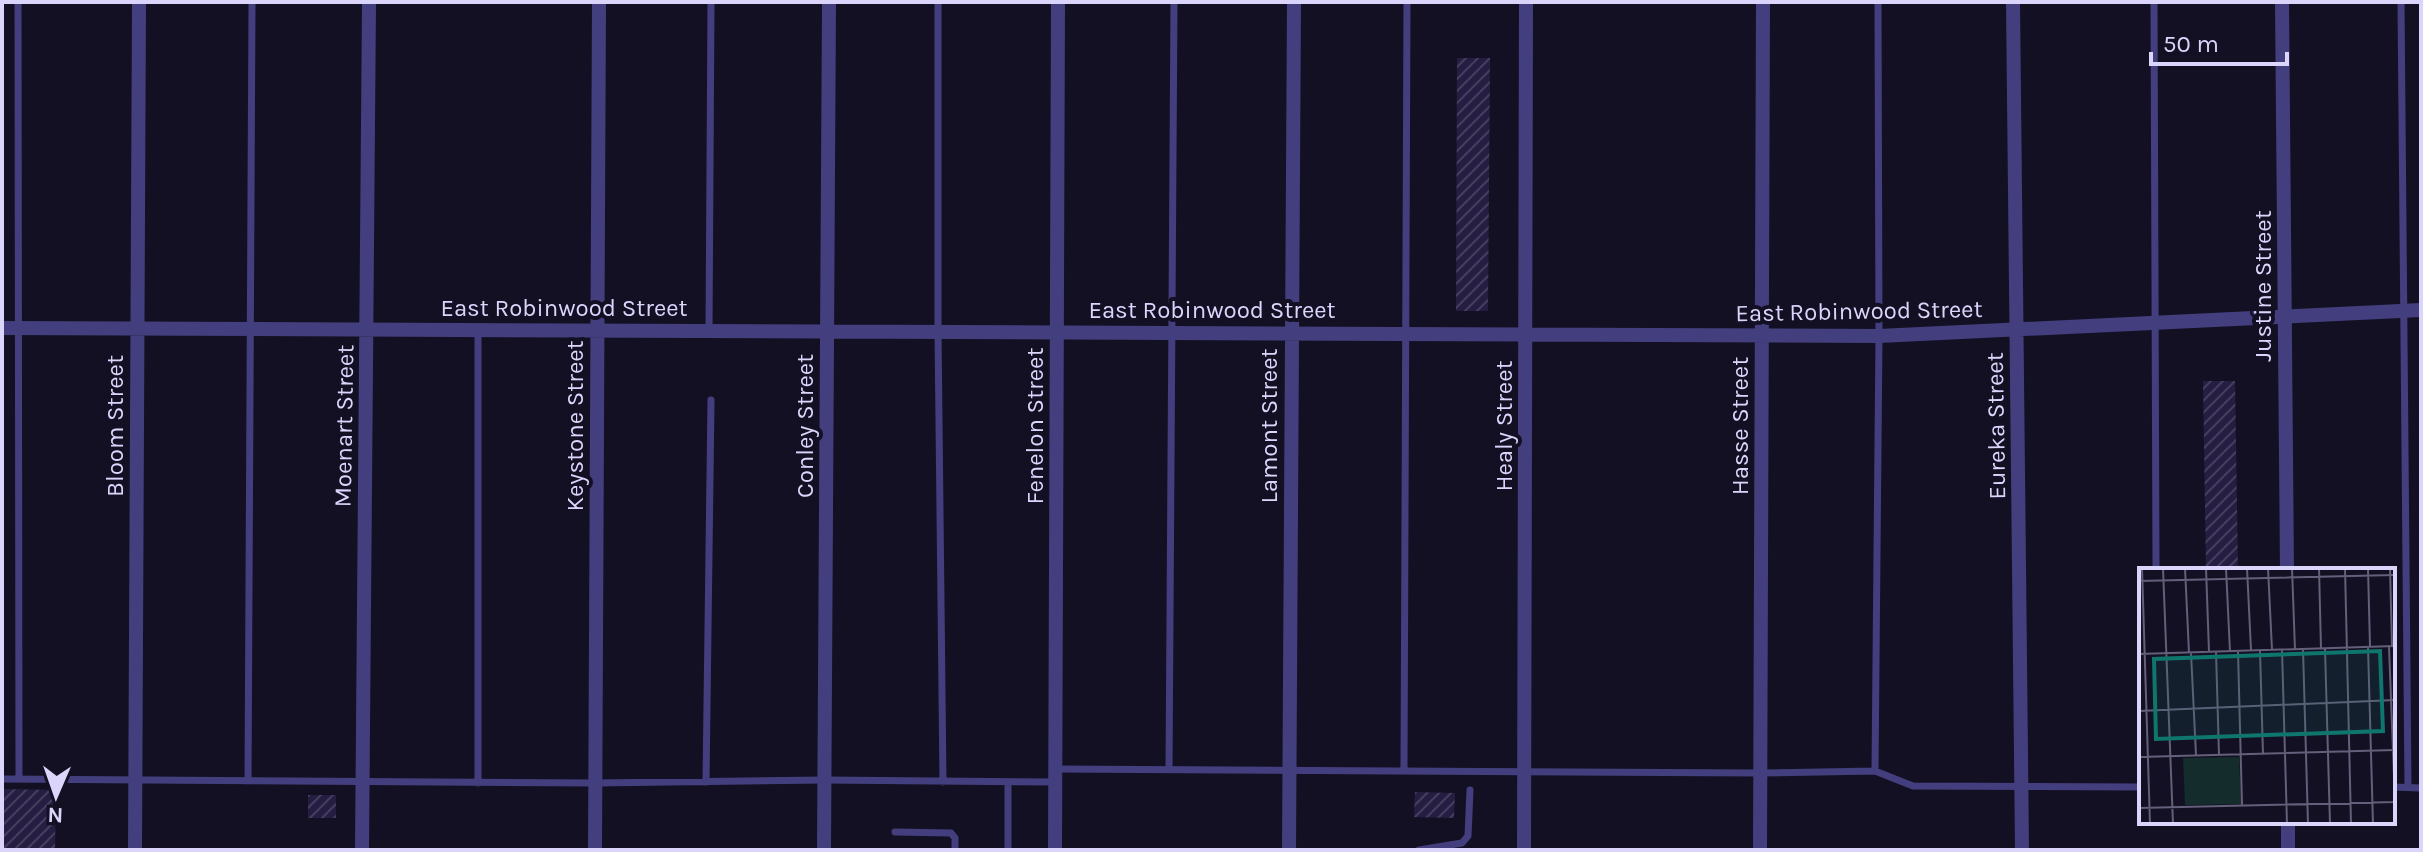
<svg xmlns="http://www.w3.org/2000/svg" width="2423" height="852" viewBox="0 0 2423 852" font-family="Karla,sans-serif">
<defs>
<pattern id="building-hatch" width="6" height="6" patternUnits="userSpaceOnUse" patternTransform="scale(2)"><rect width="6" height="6" fill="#261e42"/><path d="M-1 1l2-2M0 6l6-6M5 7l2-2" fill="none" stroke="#453e5e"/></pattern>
</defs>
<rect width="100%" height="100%" fill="#141023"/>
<!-- building -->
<path fill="url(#building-hatch)" d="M1457 58H1490L1488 311H1456Z
M2203 381H2235L2238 570H2206Z
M2 789 56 790 55 850H2Z
M1415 792 1455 793 1454 818 1414 817Z
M308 795H336V818H308Z"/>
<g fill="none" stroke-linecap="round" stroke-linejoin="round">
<!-- lane -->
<path stroke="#433f7e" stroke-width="7" d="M18 2 19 779
M938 2V331L943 782
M2154 2 2156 570
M2401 2 2408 787
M709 331 711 2
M1055 769 1760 773 1875 771 1913 786 2141 787
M1169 770 1174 2
M1404 771 1407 2
M1875 771 1879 336 1878 2
M2 779 595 783 825 780 1055 782
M248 781 252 2
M706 782 711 400
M1008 782V850
M478 783V330
M2393 787 2421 788
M895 832 951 833 955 838V850
M1419 850 1462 843 1468 836 1470 790"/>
<!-- street -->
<path stroke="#433f7e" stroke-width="14" d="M2013 2 2022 850
M2282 2 2287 570
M2 328 1879 336 2421 310
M135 850 139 2
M362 850 369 2
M595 850 599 2
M824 850 829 2
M1055 850 1058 2
M1289 850 1294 2
M1524 850 1526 2
M1760 850 1763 2
M2288 850V822"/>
</g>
<g text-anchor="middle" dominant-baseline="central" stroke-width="8" stroke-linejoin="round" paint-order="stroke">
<!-- street labels -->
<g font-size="24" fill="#dbd5fc" stroke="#141023">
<text transform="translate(2263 286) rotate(-90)">Justine Street</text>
<text x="564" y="308">East Robinwood Street</text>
<text x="1212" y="310">East Robinwood Street</text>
<text transform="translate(1859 311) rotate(-1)">East Robinwood Street</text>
<text transform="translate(115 426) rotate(-90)">Bloom Street</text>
<text transform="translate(344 426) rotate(-89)">Moenart Street</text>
<text transform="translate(575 426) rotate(-90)">Keystone Street</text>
<text transform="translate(805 426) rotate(-90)">Conley Street</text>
<text transform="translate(1035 426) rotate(-90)">Fenelon Street</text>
<text transform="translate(1269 426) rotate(-90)">Lamont Street</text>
<text transform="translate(1504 426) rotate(-90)">Healy Street</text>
<text transform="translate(1740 426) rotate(-90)">Hasse Street</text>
<text transform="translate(1996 426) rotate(-91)">Eureka Street</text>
</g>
</g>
<!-- overview -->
<g transform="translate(2139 568)">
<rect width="256" height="256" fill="#141023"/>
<path d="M100 189 102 236 46 237 44 190Z" fill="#142c2c"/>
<path fill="none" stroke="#645f7a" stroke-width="2" d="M3 0 11 256M24 0 34 256M46 0 50 85M67 0 70 84M87 0 91 84M108 0 112 82M129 0 133 82M153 0 156 82M180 0 182 81M206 0 212 256M229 0 231 79M251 0 253 78M0 13 256 7M229 79 234 256M250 79 256 234M164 81 169 256M186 81 191 256M143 82 148 256M99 83 103 237M121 83 124 186M77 84 80 187M52 85 57 187M0 86 256 78M0 143 256 132M0 189 256 182M0 240 256 234"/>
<path fill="#0f766e" fill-opacity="0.15" stroke="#0f766e" stroke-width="4" d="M241 83 244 163 17 171 15 91Z"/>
<rect width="256" height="256" fill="none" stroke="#dbd5fc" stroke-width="4"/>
</g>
<!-- border -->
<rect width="2423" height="852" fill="none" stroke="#dbd5fc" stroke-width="8"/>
<!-- north arrow -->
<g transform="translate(56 796) rotate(182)" stroke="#141023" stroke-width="6" paint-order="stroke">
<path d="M0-6L14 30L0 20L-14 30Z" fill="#dbd5fc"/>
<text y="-12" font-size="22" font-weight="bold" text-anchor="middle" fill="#dbd5fc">N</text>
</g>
<!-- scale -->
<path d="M2151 52v12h136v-12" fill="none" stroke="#dbd5fc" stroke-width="4"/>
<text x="2163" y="52" font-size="24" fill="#dbd5fc" stroke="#141023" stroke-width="6" paint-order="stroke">50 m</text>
</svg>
